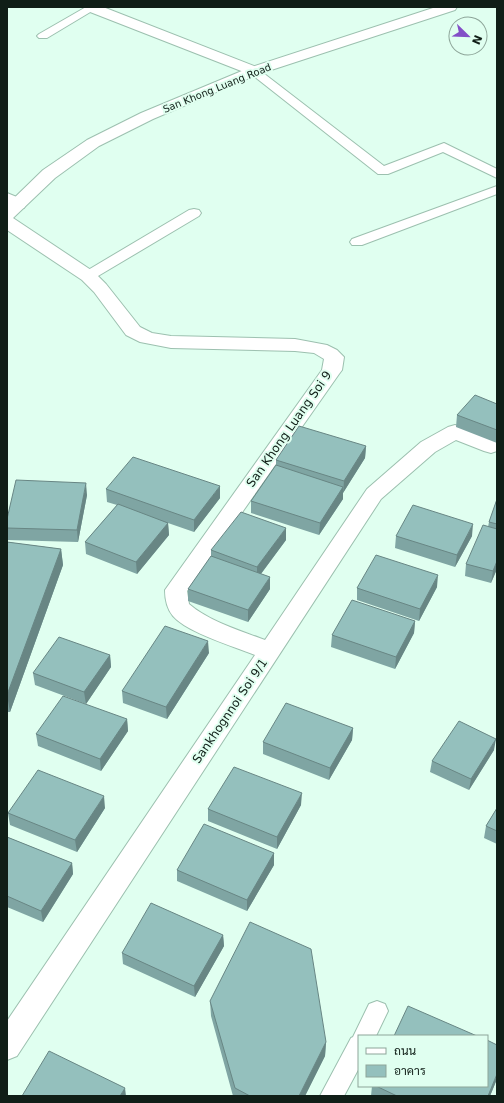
<svg xmlns="http://www.w3.org/2000/svg" width="504" height="1103" viewBox="0 0 504 1103" font-family="'DejaVu Sans',Sarabun,sans-serif">
<rect width="100%" height="100%" fill="#e0fff0"/>
<g fill="none" stroke-linecap="round" stroke-linejoin="round">
<defs>
<path id="lane" d="M86 7 97 8 47 38H39L37 36 39 34Z
M254 68 258 69 384 166 444 143 497 169V178L443 152 388 174H378L250 73 248 71 250 69Z
M497 186V194L362 245H352L350 242 352 239Z
M194 209 199 210 201 213 199 216 93 279 88 280 83 279 81 276 83 273 189 210Z
M377 1001 385 1004 388 1011 376 1036H359V1068L344 1096H320L351 1038 353 1037 369 1004Z"/>
<path id="street" d="M83 7H103L259 68 262 71 259 74 254 76 249 74 85 10Z
M7 193 24 200 26 204 24 208 18 209 7 205Z
M7 217 13 218 94 272 106 284 140 327 152 333 171 336 295 339 327 345 337 350 344 357 342 370 339 374 187 591 189 604C210 622 239 630 265 640L367 489 421 442 448 427 455 425 497 441V451L491 453 484 451 456 440 435 452 381 499 17 1056 7 1060V1021L255 655C233 646 188 633 173 616 167 609 165 599 165 590L322 370 324 359 314 353 295 351 171 348 140 342 126 335 94 292 82 280 7 230Z"/>
<path id="secondary" d="M436 7H457L455 10 259 74 153 119 99 146 55 178 13 218 7 219V205L43 170 87 140 141 113 249 68Z"/>
</defs>
<!-- lane casing -->
<use href="#lane" stroke="#9cc0af" stroke-width="2"/>
<!-- street casing -->
<use href="#street" stroke="#9cc0af" stroke-width="2"/>
<!-- secondary casing -->
<use href="#secondary" stroke="#9cc0af" stroke-width="2"/>
<!-- lane -->
<use href="#lane" fill="#fff" fill-rule="evenodd"/>
<!-- street -->
<use href="#street" fill="#fff" fill-rule="evenodd"/>
<!-- secondary -->
<use href="#secondary" fill="#fff" fill-rule="evenodd"/>
</g>
<!-- wall -->
<path fill="#7fa5a3" d="M497 404V443L456 427 457 415Z
M366 446 365 458 343 493V499L319 535 251 513V501L276 466V460Z
M106 489 220 498 194 532 168 523 169 535 137 574 86 554 85 542 117 505 107 502Z
M87 495 78 542 7 540V519Z
M497 499V569L491 583 465 576 466 564 488 527 489 522Z
M396 536H472L455 567 395 548Z
M286 540 261 574 270 589 248 622 188 601V589L211 557V550Z
M7 542 61 549 63 565 10 712H7Z
M437 587 419 621 357 600V588Z
M415 621 414 633 395 669 331 647 332 635Z
M209 653 167 719 123 703 122 691Z
M110 655 111 667 86 704 35 685 33 673Z
M127 719 128 731 101 771 38 746 36 734Z
M353 728 352 740 329 780 263 754V742Z
M494 750 469 790 430 772 432 761Z
M301 805 277 849 208 821V809Z
M105 808 77 852 10 825 8 813Z
M497 808V844L484 838 486 826Z
M7 837 72 863 73 874 43 922 7 907Z
M274 853V865L247 911 177 881V870Z
M223 935 224 946 195 997 123 964 122 953Z
M210 1001 326 1042 325 1056 305 1096H233L211 1016Z
M497 1079 490 1096H371L372 1086H487Z"/>
<!-- shaded-wall -->
<path fill="#688684" d="M366 446 365 458 343 493 344 481Z
M86 483 87 495 78 542 77 530Z
M220 486V498L194 532V520Z
M343 487V499L319 535 320 523Z
M168 523 169 535 137 574 136 562Z
M473 524 472 536 455 567 457 555Z
M286 528V540L257 579V567Z
M61 549 63 565 10 712 7 695Z
M497 561V569L491 583 493 571Z
M438 575 437 587 419 621 420 609Z
M270 577V589L248 622V610Z
M415 621 414 633 395 669 396 657Z
M208 641 209 653 167 719 166 707Z
M110 655 111 667 86 704 84 692Z
M127 719 128 731 101 771 100 759Z
M353 728 352 740 329 780 330 768Z
M496 739 494 750 469 790 471 779Z
M302 793 301 805 277 849V837Z
M104 796 105 808 77 852 75 840Z
M274 853V865L247 911V900Z
M72 863 73 874 43 922 41 911Z
M223 935 224 946 195 997 194 986Z
M326 1042 325 1056 305 1096H299Z
M497 1074V1079L490 1096H488Z
M125 1088 126 1096H120Z"/>
<!-- building -->
<path fill="#94c0bd" stroke="#688684" d="M475 395 497 404V430L457 415Z
M299 426 366 446 344 481 276 460Z
M133 457 220 486 194 520 106 489Z
M276 465 343 487 320 523 251 501Z
M16 480 86 483 77 530 7 528V519Z
M497 499V524L489 522Z
M118 504 168 523 136 562 85 542Z
M413 505 473 524 457 555 396 536Z
M241 512 286 528 257 567 211 550Z
M483 525 497 529V561L493 571 466 564Z
M7 542 61 549 7 695Z
M376 555 438 575 420 609 357 588Z
M211 556 270 577 248 610 188 589Z
M352 600 415 621 396 657 332 635Z
M165 626 208 641 166 707 122 691Z
M59 637 110 655 84 692 33 673Z
M63 696 127 719 100 759 36 734Z
M286 703 353 728 330 768 263 742Z
M459 721 496 739 471 779 432 761Z
M234 767 302 793 277 837 208 809Z
M38 770 104 796 75 840 8 813Z
M497 808V831L486 826Z
M204 824 274 853 247 900 177 870Z
M7 837 72 863 41 911 7 896Z
M151 903 223 935 194 986 122 953Z
M250 922 311 949 326 1042 299 1096H250L235 1088 210 1001Z
M408 1006 477 1036H394Z
M487 1040 497 1045V1074L488 1096H397L376 1086H487Z
M49 1051 125 1088 120 1096H22Z"/>
<g text-anchor="middle" dominant-baseline="central" stroke-width="4" stroke-linejoin="round" paint-order="stroke">
<!-- far-street labels -->
<g font-size="10" fill="#101e17" stroke="#e0fff0">
<text transform="translate(217 88) rotate(-22)">San Khong Luang Road</text>
</g>
<!-- street labels -->
<g font-size="12" fill="#101e17" stroke="#e0fff0">
<text transform="translate(289 429) rotate(-55)">San Khong Luang Soi 9</text>
<text transform="translate(230 711) rotate(-56)">Sankhognnoi Soi 9/1</text>
</g>
</g>
<!-- border -->
<rect width="504" height="1103" fill="none" stroke="#101e17" stroke-width="16"/>
<!-- legend -->
<rect x="358" y="1035" width="130" height="52" fill="#e0fff0" stroke="#8da599"/>
<rect x="366" y="1048" width="20" height="6" fill="#ffffff" stroke="#8da599"/>
<text x="394" y="1055" font-size="12" fill="#101e17">ถนน</text>
<rect x="366" y="1065" width="20" height="12" fill="#94c0bd" stroke="#8da599"/>
<text x="394" y="1075" font-size="12" fill="#101e17">อาคาร</text>
<!-- north arrow -->
<g transform="translate(468 36) rotate(113)"><circle r="19" fill="#e0fff0" stroke="#8da599"/>
<path d="M0-3L7 15L0 10L-7 15Z" fill="#834fc7"/>
<text y="-6" font-size="11" font-weight="bold" text-anchor="middle" fill="#101e17">N</text>
</g>
</svg>
